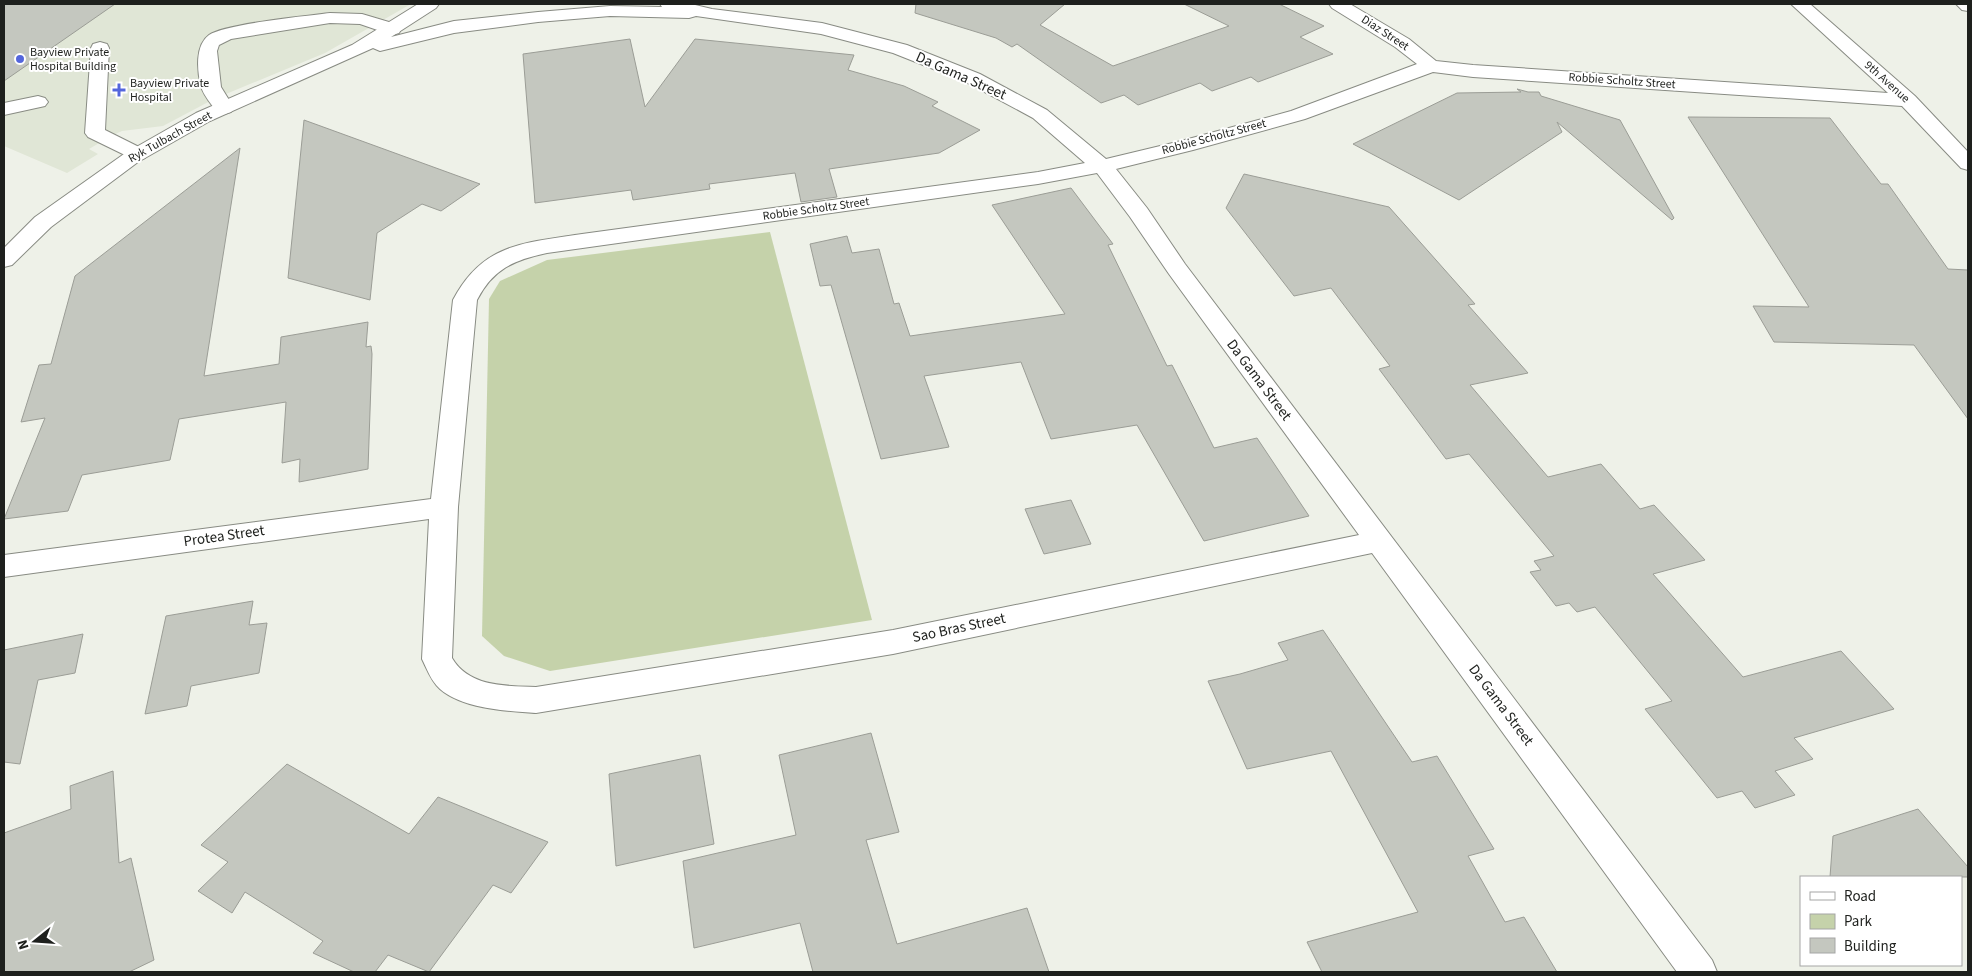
<svg xmlns="http://www.w3.org/2000/svg" width="1972" height="976" viewBox="0 0 1972 976" font-family="'Source Sans 3',sans-serif">
<rect width="100%" height="100%" fill="#eef1e8"/>
<!-- built -->
<path fill="#e0e6d6" d="M4 4H411L325 53 214 99 163 126 122 131 113 135 89 149 98 154 67 173 4 146Z"/>
<!-- green -->
<path fill="#c5d2aa" d="M770 232 872 620 550 671 504 656 482 636 489 299 500 281 547 260Z"/>
<!-- building -->
<path fill="#c4c7bf" stroke="#9b9d96" d="M4 4H115L4 81Z
M916 4H1065L1040 25 1113 66 1229 26 1184 4H1279L1324 26 1300 37 1333 54 1258 82 1251 77 1212 91 1200 83 1138 105 1124 95 1101 103 1017 44 1012 47 996 38 915 13Z
M630 39 645 107 695 39 854 55 848 70 904 86 938 102 932 106 980 130 939 153 829 169 837 197 801 202 795 173 709 184 710 189 633 200 631 190 535 203 523 54Z
M1517 89 1528 92H1539L1541 96 1620 120 1674 218 1672 220 1557 122 1562 132 1459 200 1353 144 1457 93 1521 92Z
M1688 117 1830 118 1881 184H1888L1948 269 1968 270V419L1914 345 1774 342 1753 306 1809 307Z
M304 120 480 184 441 211 422 204 377 233 370 300 288 278Z
M240 148 204 376 279 364 281 337 368 322 366 347 371 346 372 354 368 469 299 482 300 459 282 463 286 402 179 419 170 460 82 475 68 511 4 519 45 418 21 422 39 365 51 364 75 276Z
M1244 174 1389 207 1475 304 1468 305 1528 373 1470 385 1548 477 1601 464 1640 509 1654 505 1705 560 1653 574 1743 677 1841 651 1894 709 1794 738 1813 759 1775 771 1795 795 1755 808 1742 791 1717 798 1645 709 1672 701 1595 607 1577 612 1569 603 1556 606 1530 572 1541 570 1534 561 1554 556 1469 454 1446 459 1379 369 1390 366 1331 288 1294 296 1226 208Z
M1071 188 1113 244 1108 245 1167 366 1172 365 1214 448 1257 438 1309 516 1204 541 1137 425 1051 439 1021 362 924 376 949 447 881 459 831 285 820 286 810 244 847 236 852 253 879 249 894 304 899 303 910 336 1065 314 992 205Z
M1071 500 1091 544 1044 554 1025 509Z
M253 601 249 625 267 623 259 673 191 686 187 706 145 714 166 616Z
M1323 630 1412 762 1437 756 1494 849 1468 856 1505 922 1524 917 1557 972H1322L1307 942 1418 912 1331 751 1247 769 1208 681 1240 674 1288 660 1278 643Z
M83 634 75 673 38 680 20 764 4 762V650Z
M871 733 899 832 866 840 897 944 1027 908 1049 972H813L800 923 694 948 683 861 796 835 779 755Z
M700 755 714 844 616 866 609 774Z
M287 764 409 834 438 797 548 842 511 893 493 885 429 972 388 955 375 972H354L313 953 323 941 245 892 232 913 198 891 228 862 201 845Z
M113 771 119 863 131 858 154 960 129 972H4V833L71 809 70 786Z
M1918 809 1968 867V877H1830L1833 836Z"/>
<g fill="none" stroke-linecap="round" stroke-linejoin="round">
<defs>
<path id="lane" d="M330 13 362 14 399 25 401 29 399 33 392 35 360 24 330 23 231 39 219 45 217 51 221 87 234 108 231 112 224 114 217 112C212 105 203 95 201 86 197 71 195 45 209 35 225 24 306 16 330 13Z
M100 42 107 44 109 48 105 130 145 150 148 154 145 158 138 160 131 158 88 137 85 133 91 48 93 44Z
M38 96 45 98 48 102 45 106 4 115V103Z"/>
<path id="street" d="M418 4H439L436 8 391 37 454 21 538 12 610 6 662 7 660 4H691L712 9 822 23 907 45 980 74 1047 110 1106 159 1181 141 1291 111 1417 64 1395 47 1332 8 1329 4H1350L1409 39 1436 61 1473 65 1888 93 1791 4H1810L1915 96 1968 152V170L1961 168 1902 106 1473 77 1433 72 1305 119 1193 150 1116 169 1147 208 1185 264 1712 960 1717 972H1677L1372 553 893 654 536 713C507 711 463 709 440 689 431 681 427 669 422 659L429 519 4 577V555L431 499 453 300C483 243 524 243 582 234L1038 172 1085 163 1033 118 966 82 893 53 821 34 696 16 689 18 610 16 538 22 454 33 380 51 373 48 210 121 138 162 51 227 12 265 4 267V248L35 217 124 154 196 113 352 45ZM1097 173 1130 217 1169 274 1359 535 893 630 536 687C506 686 469 687 452 658L458 507 477 300C493 269 514 260 547 253L1038 184Z"/>
<path id="secondary" d="M1956 4H1968V11L1962 10Z"/>
</defs>
<!-- lane casing -->
<use href="#lane" stroke="#888b83" stroke-width="2"/>
<!-- street casing -->
<use href="#street" stroke="#888b83" stroke-width="2"/>
<!-- secondary casing -->
<use href="#secondary" stroke="#888b83" stroke-width="2"/>
<!-- lane -->
<use href="#lane" fill="#fff" fill-rule="evenodd"/>
<!-- street -->
<use href="#street" fill="#fff" fill-rule="evenodd"/>
<!-- secondary -->
<use href="#secondary" fill="#fff" fill-rule="evenodd"/>
</g>
<!-- markers -->
<g fill="#5466dc" stroke="#fff" stroke-width="2">
<circle cx="20" cy="59" r="5"/>
<path d="M116.5 82.5h5v5h5v5h-5v5h-5v-5h-5v-5h5z"/>
</g>
<g text-anchor="middle" dominant-baseline="central" stroke-width="4" stroke-linejoin="round" paint-order="stroke">
<!-- far-street labels -->
<g font-size="12" fill="#1e201d" stroke="#fff">
<text transform="translate(1385 33) rotate(33)">Diaz Street</text>
<text transform="translate(1622 81) rotate(4)">Robbie Scholtz Street</text>
<text transform="translate(1887 82) rotate(42)">9th Avenue</text>
<text transform="translate(170 137) rotate(-29)">Ryk Tulbach Street</text>
<text transform="translate(1214 137) rotate(-15)">Robbie Scholtz Street</text>
<text transform="translate(816 209) rotate(-8)">Robbie Scholtz Street</text>
</g>
<!-- far-poi labels -->
<g font-size="12" fill="#1e201d" stroke="#fff" text-anchor="start">
<text x="30" y="52">Bayview Private<tspan x="30" dy="14">Hospital Building</tspan></text>
<text x="130" y="83">Bayview Private<tspan x="130" dy="14">Hospital</tspan></text>
</g>
<!-- street labels -->
<g font-size="15" fill="#1e201d" stroke="#fff">
<text transform="translate(961 76) rotate(24)">Da Gama Street</text>
<text transform="translate(1259 380) rotate(53)">Da Gama Street</text>
<text transform="translate(224 536) rotate(-8)">Protea Street</text>
<text transform="translate(959 628) rotate(-12)">Sao Bras Street</text>
<text transform="translate(1501 705) rotate(53)">Da Gama Street</text>
</g>
</g>
<!-- border -->
<rect width="1972" height="976" fill="none" stroke="#1e201d" stroke-width="10"/>
<!-- legend -->
<rect x="1800" y="876" width="162" height="90" fill="#ffffff" stroke="#a5a6a5"/>
<rect x="1810" y="892" width="25" height="8" fill="#ffffff" stroke="#a5a6a5"/>
<text x="1844" y="901" font-size="15" fill="#1e201d">Road</text>
<rect x="1810" y="914" width="25" height="15" fill="#c5d2aa" stroke="#a5a6a5"/>
<text x="1844" y="926" font-size="15" fill="#1e201d">Park</text>
<rect x="1810" y="938" width="25" height="15" fill="#c4c7bf" stroke="#a5a6a5"/>
<text x="1844" y="951" font-size="15" fill="#1e201d">Building</text>
<!-- north arrow -->
<g transform="translate(35 941) rotate(253)" stroke="#ffffff" stroke-width="4" paint-order="stroke">
<path d="M0-4L9 19L0 12L-9 19Z" fill="#1e201d"/>
<text y="-8" font-size="14" font-weight="bold" text-anchor="middle" fill="#1e201d">N</text>
</g>
</svg>
